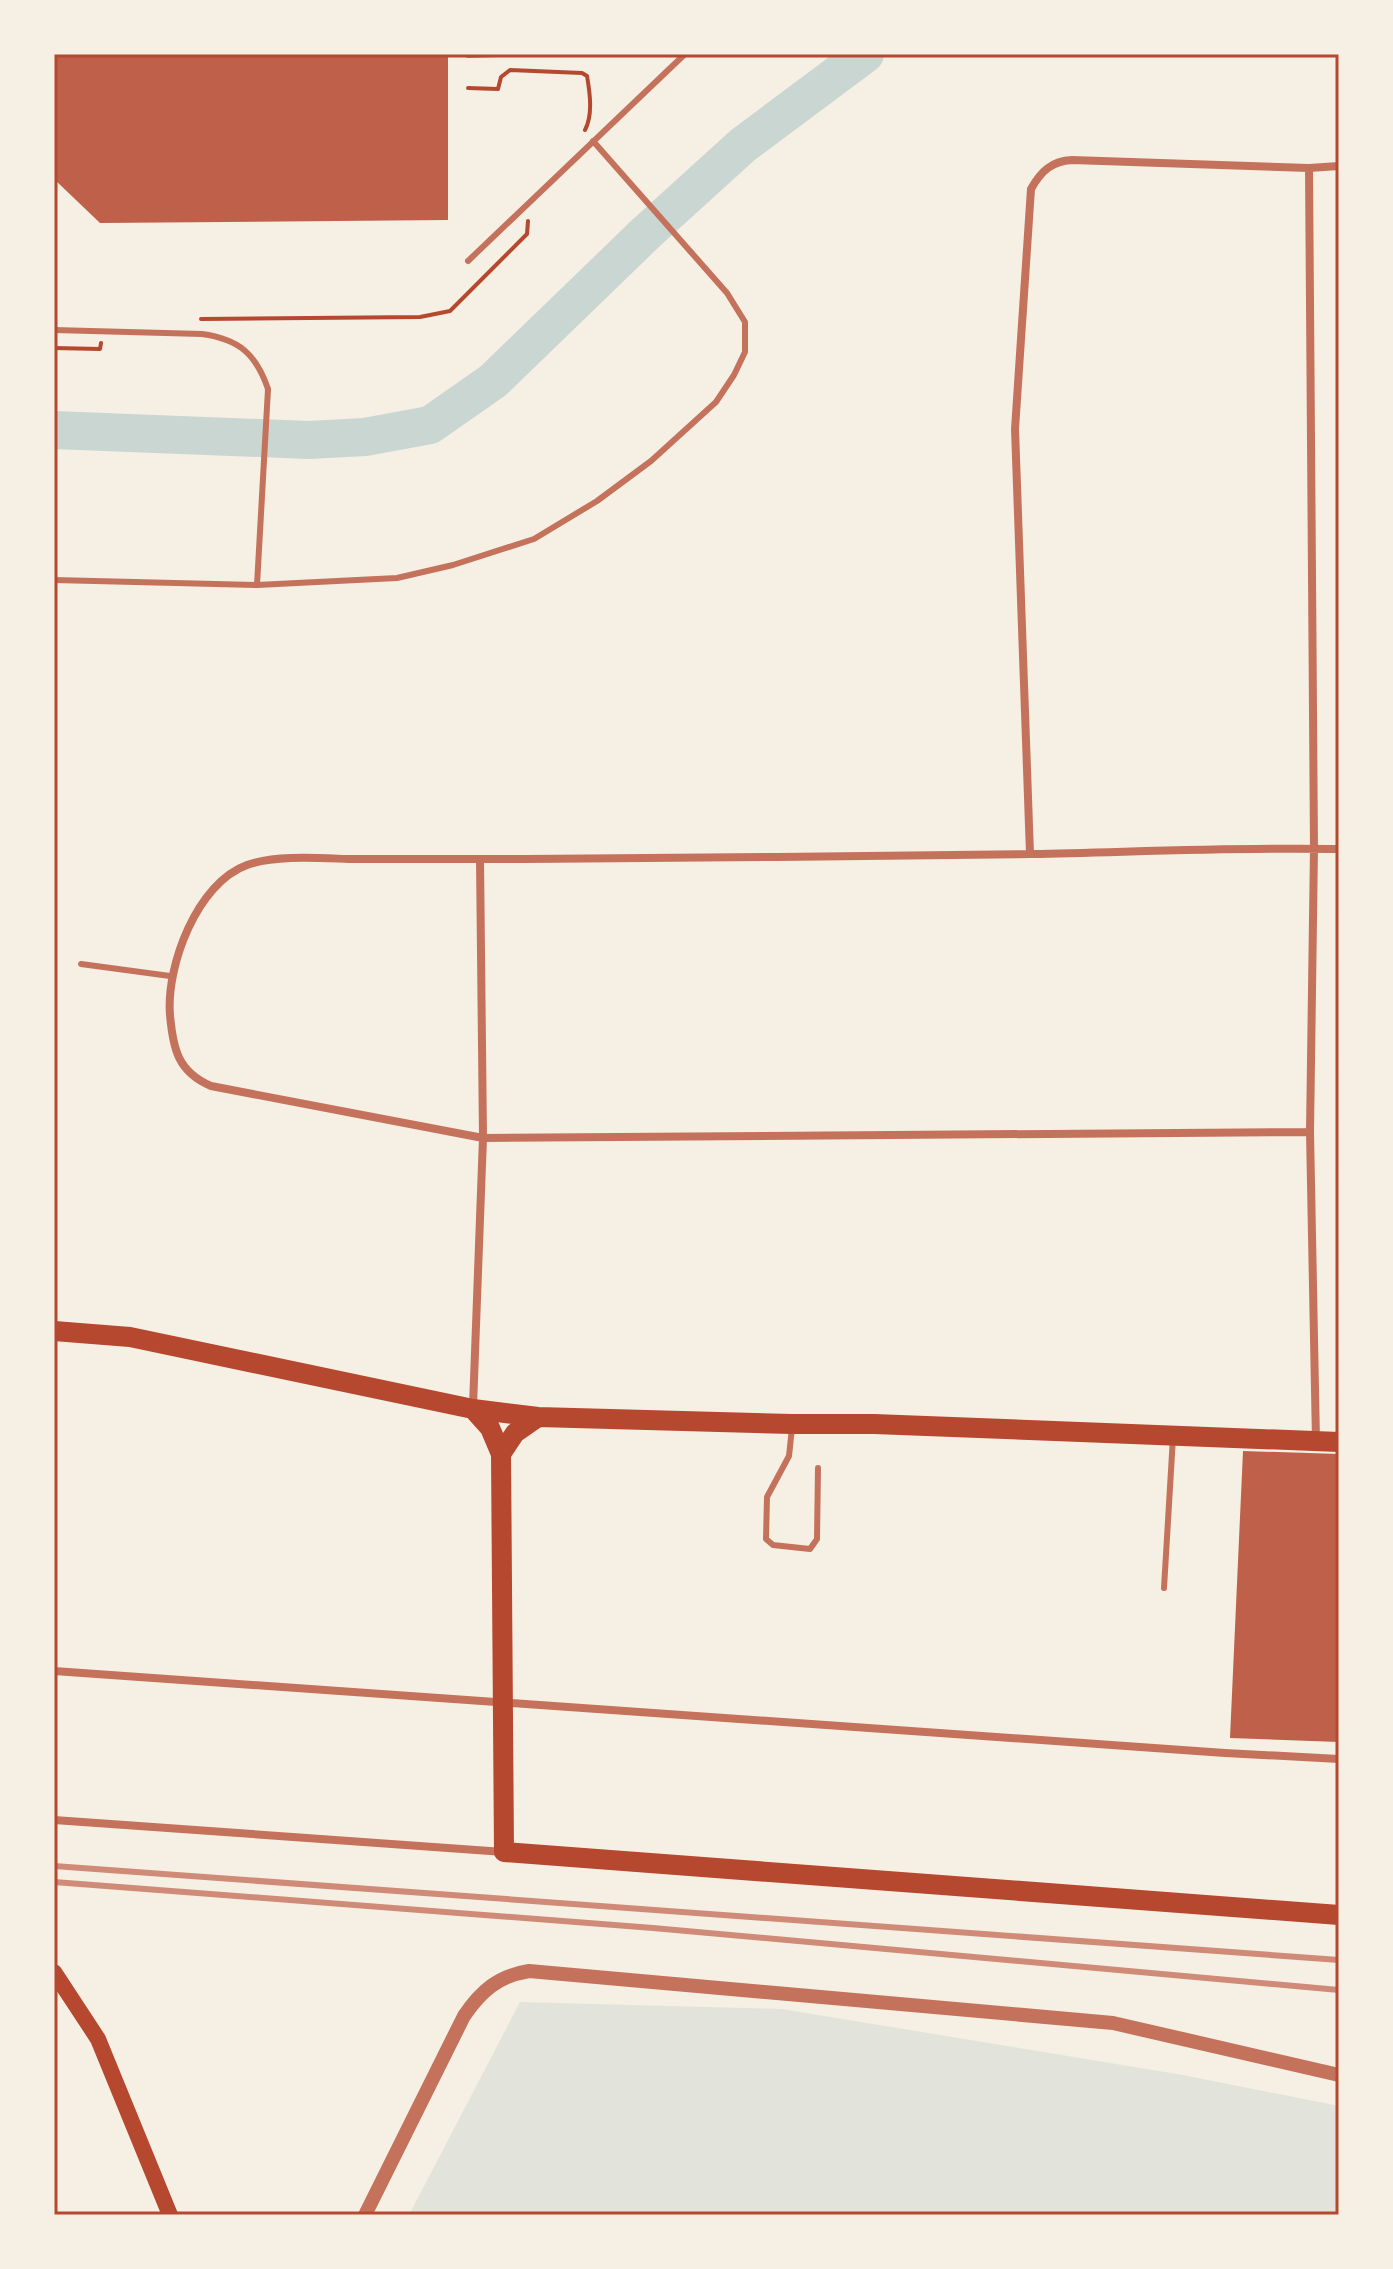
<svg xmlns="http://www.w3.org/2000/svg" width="1393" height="2269" viewBox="0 0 1393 2269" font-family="Arial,sans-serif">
<rect width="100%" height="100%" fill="#f6efe4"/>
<!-- green -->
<path fill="#e2e4dc" d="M520 2002 782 2009 1183 2075 1339 2106V2215H409Z"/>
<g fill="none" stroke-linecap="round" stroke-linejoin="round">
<!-- river -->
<path stroke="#c9d6d2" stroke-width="38" d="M54 430 309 440 365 437 430 425 493 381 646 233 743 145 865 54"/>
</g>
<!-- building -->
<path fill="#bf614a" d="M54 54H448V220L100 223 54 179Z
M1243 1451 1339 1454V1742L1230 1738Z"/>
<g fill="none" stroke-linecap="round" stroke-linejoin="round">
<!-- path -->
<path stroke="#b5482f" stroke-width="4" d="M468 88 498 89 501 77 510 70 582 73 587 76C590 93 593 115 585 130
M201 319 420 317 450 311 527 234 528 221
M54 348 100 349 101 343"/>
<!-- service -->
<path stroke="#c5725c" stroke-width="6" d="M468 55 498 54
M468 261 685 54
M54 330 202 334C239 339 256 354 268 389L257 585
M54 580 257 585 397 578 453 565 534 539 597 501 651 461 716 402 734 375 745 352V322L727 293 593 141
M81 964 170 976
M792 1428 789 1456 767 1497 766 1539 773 1545 810 1549 817 1539 818 1468
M1164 1588 1173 1437"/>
<!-- minor -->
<path stroke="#c5725c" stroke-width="8" d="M1309 168 1314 848 1310 1132 1316 1441
M1030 854 1015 429 1031 189C1041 171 1052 161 1072 160L1309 168 1339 166
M1310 1132 483 1138 211 1086C178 1072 173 1049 170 1015 166 966 197 883 247 865 275 855 318 858 348 859 408 859 467 859 526 859 695 857 863 857 1032 854 1134 852 1237 847 1339 849
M473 1406 483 1138 480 859
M54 1671 1225 1753 1339 1759
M54 1820 504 1852"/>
<!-- tertiary -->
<path stroke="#c5725c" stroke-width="14" d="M365 2215 464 2016C481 1991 498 1976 529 1971L1113 2023 1339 2075"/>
<!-- secondary -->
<path stroke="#b5482f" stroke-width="16" d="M54 1972 98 2039 170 2215"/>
<!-- primary -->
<path stroke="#b5482f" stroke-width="20" d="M54 1331 130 1337 473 1409 538 1417 792 1424H874L1339 1442
M473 1409 490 1428 501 1454 504 1852 1339 1915
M501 1454 515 1433 538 1417"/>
<!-- rail -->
<path stroke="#cf8b77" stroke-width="6" d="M54 1866 1339 1960
M54 1882 653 1928 1339 1990"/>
</g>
<!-- border -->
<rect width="1393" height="2269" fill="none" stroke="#f6efe4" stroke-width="112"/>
<rect x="56" y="56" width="1281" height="2157" fill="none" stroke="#b5482f" stroke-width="3"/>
</svg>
